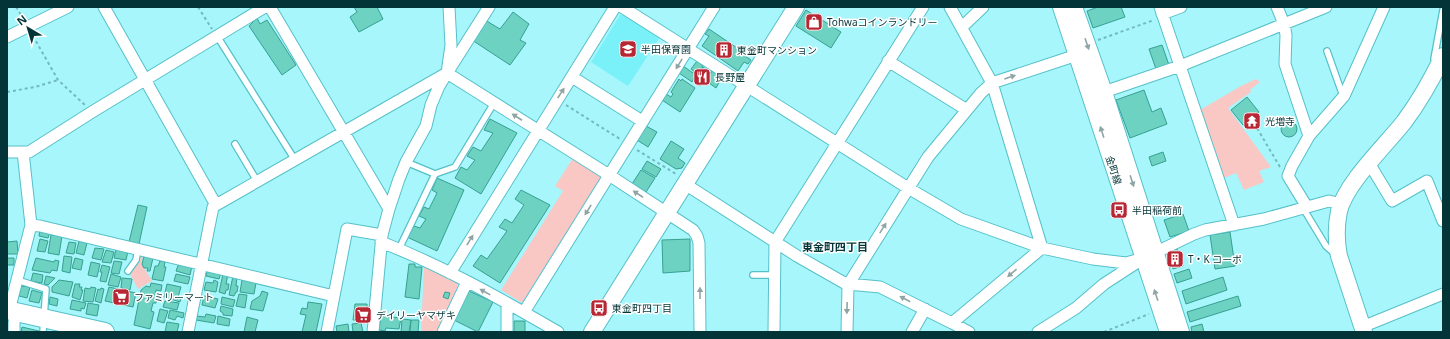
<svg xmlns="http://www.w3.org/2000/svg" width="1450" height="339" viewBox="0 0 1450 339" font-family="'Noto Sans','Noto Sans JP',sans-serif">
<rect width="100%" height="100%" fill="#a6f6fc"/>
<!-- built -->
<path fill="#7af0f9" d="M620 15H624L660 37 628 86 591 62Z"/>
<!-- green -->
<path fill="#f9c8c5" d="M1256 79 1260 82 1250 90 1251 92 1228 108 1271 167 1259 171 1264 182 1244 190 1236 173 1224 178 1200 110 1241 86Z
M573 158 602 176 522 303 501 290 563 191 555 186Z
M141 253 144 254 141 263 152 281 138 289 129 272 138 263Z
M424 267 458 283 455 298 436 332H421Z"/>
<!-- building -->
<path fill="#6ed2c2" stroke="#36a091" d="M354 7H377L383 19 359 32 350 17 357 12Z
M1098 7H1121L1125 17 1093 28 1087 11Z
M806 10 841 32 831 48 796 26Z
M513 12 529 24 520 40 526 43 510 65 472 40 485 20 500 29Z
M257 18 260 24 267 20 296 65 282 75 249 26Z
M709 29 746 54 745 56 751 60 748 64 744 62 738 71 702 46 709 36 705 34Z
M1162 45 1169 65 1156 69 1149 49Z
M697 61 703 66 697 74 691 69Z
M683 66 696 75 692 82 679 73Z
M703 67 710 72 700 86 695 82 696 80 695 79Z
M712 71 722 77 716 88 709 83 710 82 706 80Z
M679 79 681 81 682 79 695 88 680 112 662 100 666 94 671 97 673 94 671 92Z
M1144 90 1152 112 1161 108 1167 124 1130 138 1116 100Z
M1247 97 1259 112 1254 116 1256 118 1249 124 1247 121 1243 125 1231 110Z
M490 119 517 133 481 194 455 178 461 167 467 170 475 160 467 156 473 147 481 151 493 133 484 130Z
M1281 129a8 8 0 1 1 16 0a8 8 0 1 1-16 0Z
M646 126 657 132 648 147 637 140Z
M671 141 684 149 678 158 685 163 682 168 676 169 660 159Z
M1163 152 1166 161 1152 166 1149 157Z
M647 161 661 169 656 177 642 169Z
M641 170 655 178 646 192 632 184Z
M437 178 464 190 437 251 407 237 414 226 420 228 426 219 419 216 424 207 429 209 437 193 432 190Z
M521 190 550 205 500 283 473 266 481 255 487 259 507 231 499 227 505 219 512 223 524 205 515 199Z
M138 205 147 207 139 244 129 242Z
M1183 214 1189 231 1170 237 1164 220Z
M40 230 50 232 48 238 39 236Z
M1230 232 1235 266 1215 269 1210 235Z
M51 235 62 236 59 255 48 253Z
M40 239 48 241 45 252 37 251Z
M690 239V271L663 273 662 240Z
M17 241 18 254H7V242Z
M79 241 87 243 84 255 76 253Z
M69 242 76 243 74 254 66 253Z
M95 248 104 249 101 260 92 258Z
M116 249 128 251 126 260 114 258Z
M1177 249 1183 266 1173 269 1168 252Z
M106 250 114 252 111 263 102 262Z
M64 256 72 257 70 273 62 271Z
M144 256 153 258 150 271H147L148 268H144L142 264Z
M7 258H14V265H7Z
M36 258 54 262 55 260 59 261 57 271 52 270 50 273 32 270Z
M75 258 83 260 81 270 72 268Z
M114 261 122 262 119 274 111 273Z
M160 261 165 262 164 267H166L163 281 152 279 155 266H158Z
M91 262 100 264 97 277 88 275Z
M179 263 192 266 190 275 176 271Z
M409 264H415V267H422L419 299 405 297Z
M102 265 110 267 106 282 100 281 102 272H100Z
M1189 269 1192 278 1177 283 1174 274Z
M207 271 221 273 219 279 206 276Z
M33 273 43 275 42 283 31 281Z
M111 274 121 277 118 287 108 285Z
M176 274 190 277 188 284 174 281Z
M223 274H228L226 284H229L228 290H226L225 294 219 292Z
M46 276 55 278 48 285 44 284Z
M233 276 237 277 236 286H238L237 292H236L234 296 229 295Z
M1223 277 1227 290 1186 304 1182 291Z
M122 278 132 279 130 290 121 288Z
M59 280 73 282 69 296 52 292V287Z
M214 280 218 282 216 292 204 290 206 282 213 283Z
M242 280 256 283 254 294 240 292Z
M151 283 162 285 161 291 156 290 155 295 158 296 156 303H153L151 311 154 312 150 329 134 325 141 290 146 286 150 287Z
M75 284H80L79 287H82L81 290H83L80 300 72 297Z
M167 284 181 287 178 297 181 298 180 302 164 297Z
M21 286 30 287 27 298 19 296Z
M91 287 96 288 93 302 83 301 85 288 90 289Z
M109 287 136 293 133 307 105 301Z
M101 288 104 289 101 303 95 301 98 289 100 290Z
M32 290 42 293 39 303 29 301Z
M262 291 268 293 263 311 250 309 252 301 260 296Z
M469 291 493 302 478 332 454 320Z
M445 292 450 293 448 299 443 297Z
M239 294 247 295 245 308 236 306Z
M204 296 218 299 215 308 202 305Z
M1238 296 1241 306 1190 322 1187 312Z
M50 297 58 299 57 306 49 304Z
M222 297 235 300 233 307 221 304Z
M72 300 86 303 84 309 81 308V311L70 309Z
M165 301 179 303 177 310 163 307Z
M308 302 322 304 316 332H302L306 315 300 314 302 308 307 309Z
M88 303 99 305 97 316 86 314Z
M355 304H367V321L353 320Z
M221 306 233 309 232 316 223 315V313L220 311Z
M160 309 168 311 164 323 157 321Z
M170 310 184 313 183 318 177 316 175 320 168 318Z
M206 314 216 316 214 323 196 320 197 316 205 317Z
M218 316 230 319 229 326 217 324Z
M381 316 401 318 399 329 386 328 385 331 379 330Z
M247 317 258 320 255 332H244Z
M402 319 411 320 409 332H401Z
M411 320H419L418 332H410Z
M514 321H525V332H514Z
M167 322 179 324 177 332H165Z
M361 323 363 332H353L352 324Z
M348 324 349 332H337L336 326Z
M1202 324 1204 332H1192L1191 327Z
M22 327 39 331 38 332H21Z"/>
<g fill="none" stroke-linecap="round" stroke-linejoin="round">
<defs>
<path id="lane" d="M217 36 295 160
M1327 51 1343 96
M1434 59 1443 10
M235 144 257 181
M406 162 435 174
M1303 208 1326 246 1335 254
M399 249 435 174 455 167 494 103
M128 271 136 260 138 249
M753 275H774
M17 280 46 289 43 332"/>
<path id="street" d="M104 7 216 205 213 207 188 332
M270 7 389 209
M622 7 908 188 961 219 1042 248 1093 259 1126 263 1144 258
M1160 7 1234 225
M1277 7 1284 24 1286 35 1285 64 1309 136
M1162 14 1181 7
M962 27 983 7
M7 37 68 7
M888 61 967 110
M447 73 609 175 693 230 697 236 699 243 700 332
M572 77 642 121
M1098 94 1180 66 1326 7
M7 152H29L92 112 265 7
M1369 163 1392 201 1427 181 1443 221
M685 184 797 256 848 285
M216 205 447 73 489 7
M1307 207 1288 176 1292 166 1309 136 1344 96 1384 7
M31 225 40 226 334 296
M381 242C443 266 501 299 558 332
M450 273 615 7
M848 284 880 287 952 323 1042 248 992 83 950 7
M507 304V332
M9 311 31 225 23 152
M524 312 714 7
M952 323 969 332
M1362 327 1443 294
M14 332V323L16 312
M327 332 347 229 382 235
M373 332 382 235 389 209 399 179 406 162 426 126 431 105 439 86 447 73 451 45 449 7
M443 332 467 282
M774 332 775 242 923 7
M847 332 848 285 928 157 981 93 992 83 1077 55
M912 332 925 309
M1038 332 1076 308 1104 284 1144 258 1194 234 1205 230 1264 219 1329 201 1342 204"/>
<path id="secondary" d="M1061 7 1168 332
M1074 7 1104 92 1181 332
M592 332 796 7
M1364 332 1339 256C1336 241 1336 226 1339 211 1346 183 1385 146 1404 122 1419 102 1432 79 1443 56"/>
<path id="primary" d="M7 310 105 332"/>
</defs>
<!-- lane casing -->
<use href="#lane" stroke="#56c0c8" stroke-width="8"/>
<!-- street casing -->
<use href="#street" stroke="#56c0c8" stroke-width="13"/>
<!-- secondary casing -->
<use href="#secondary" stroke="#56c0c8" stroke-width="18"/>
<!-- primary casing -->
<use href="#primary" stroke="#56c0c8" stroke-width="20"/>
<!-- path -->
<path stroke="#73b9be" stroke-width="2" stroke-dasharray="3 3" stroke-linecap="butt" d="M16 7 23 18
M198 7 212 29
M33 36 58 80 85 105
M1098 40 1154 20
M7 92 35 87 58 80
M566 105 620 139
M1254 123 1280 167
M637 150 676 174
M1104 332 1149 314"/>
<!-- lane -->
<use href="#lane" stroke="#fff" stroke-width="5.5"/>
<!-- street -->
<use href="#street" stroke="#fff" stroke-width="11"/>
<!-- secondary -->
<use href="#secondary" stroke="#fff" stroke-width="16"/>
<!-- primary -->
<use href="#primary" stroke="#fff" stroke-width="18"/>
</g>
<!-- one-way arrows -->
<defs><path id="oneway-solid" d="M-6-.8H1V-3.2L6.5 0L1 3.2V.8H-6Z"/></defs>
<g fill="#8ea4a5">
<use href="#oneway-solid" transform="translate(1087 44) rotate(71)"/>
<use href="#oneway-solid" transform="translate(679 64) rotate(122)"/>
<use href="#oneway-solid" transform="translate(1010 77) rotate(-19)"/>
<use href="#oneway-solid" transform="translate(561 93) rotate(-57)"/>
<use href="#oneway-solid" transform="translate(517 117) rotate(-147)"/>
<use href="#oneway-solid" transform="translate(1102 132) rotate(-108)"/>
<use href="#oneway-solid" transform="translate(1132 181) rotate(72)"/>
<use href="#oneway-solid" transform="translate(638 194) rotate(-147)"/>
<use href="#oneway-solid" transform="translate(588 210) rotate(122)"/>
<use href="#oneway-solid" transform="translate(883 228) rotate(-58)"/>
<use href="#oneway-solid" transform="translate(470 240) rotate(-58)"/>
<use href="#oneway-solid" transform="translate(1012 273) rotate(140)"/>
<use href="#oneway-solid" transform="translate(485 292) rotate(-151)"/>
<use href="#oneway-solid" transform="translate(700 293) rotate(-90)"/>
<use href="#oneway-solid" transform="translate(1156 295) rotate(-108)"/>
<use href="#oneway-solid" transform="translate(905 299) rotate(-152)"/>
<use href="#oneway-solid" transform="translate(847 308) rotate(91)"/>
</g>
<!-- icons -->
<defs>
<symbol id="shop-square" viewBox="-11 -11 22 22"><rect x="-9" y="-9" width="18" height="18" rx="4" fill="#b72633" stroke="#fff"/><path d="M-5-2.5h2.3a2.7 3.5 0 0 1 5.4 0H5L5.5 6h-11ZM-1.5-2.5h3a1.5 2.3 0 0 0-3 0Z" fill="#fff"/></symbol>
<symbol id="school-square" viewBox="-11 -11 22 22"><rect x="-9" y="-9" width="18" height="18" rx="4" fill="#b72633" stroke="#fff"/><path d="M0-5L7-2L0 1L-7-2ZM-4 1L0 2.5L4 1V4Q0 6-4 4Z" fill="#fff"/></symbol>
<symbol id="building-square" viewBox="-11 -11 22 22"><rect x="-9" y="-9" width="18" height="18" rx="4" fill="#b72633" stroke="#fff"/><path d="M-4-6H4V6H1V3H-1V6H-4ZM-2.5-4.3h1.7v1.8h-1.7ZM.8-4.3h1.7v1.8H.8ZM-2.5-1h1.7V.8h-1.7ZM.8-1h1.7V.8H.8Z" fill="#fff"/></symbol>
<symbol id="restaurant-square" viewBox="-11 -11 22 22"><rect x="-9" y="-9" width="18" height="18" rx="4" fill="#b72633" stroke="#fff"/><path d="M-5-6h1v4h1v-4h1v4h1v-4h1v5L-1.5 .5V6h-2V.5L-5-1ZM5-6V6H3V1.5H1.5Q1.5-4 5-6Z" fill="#fff"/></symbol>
<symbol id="temple-square" viewBox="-11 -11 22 22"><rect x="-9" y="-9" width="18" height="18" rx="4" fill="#b72633" stroke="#fff"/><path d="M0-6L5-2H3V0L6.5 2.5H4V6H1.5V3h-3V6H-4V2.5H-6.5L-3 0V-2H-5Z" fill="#fff"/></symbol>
<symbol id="bus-square" viewBox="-11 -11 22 22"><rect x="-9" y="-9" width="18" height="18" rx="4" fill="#b72633" stroke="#fff"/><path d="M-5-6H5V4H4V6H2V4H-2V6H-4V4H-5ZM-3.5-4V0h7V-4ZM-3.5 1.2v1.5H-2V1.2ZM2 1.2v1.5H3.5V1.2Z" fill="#fff"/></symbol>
<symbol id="supermarket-square" viewBox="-11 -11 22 22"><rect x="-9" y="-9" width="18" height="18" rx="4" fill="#b72633" stroke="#fff"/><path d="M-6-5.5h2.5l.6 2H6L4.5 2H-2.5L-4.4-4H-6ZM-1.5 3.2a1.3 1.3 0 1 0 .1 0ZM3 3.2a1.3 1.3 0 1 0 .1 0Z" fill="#fff"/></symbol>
</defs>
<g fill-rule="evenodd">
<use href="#shop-square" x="804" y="12" width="20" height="20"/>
<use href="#school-square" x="618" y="39" width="20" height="20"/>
<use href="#building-square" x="714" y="40" width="20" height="20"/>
<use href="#restaurant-square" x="692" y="67" width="20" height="20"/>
<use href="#temple-square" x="1242" y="111" width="20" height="20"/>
<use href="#bus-square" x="1109" y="200" width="20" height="20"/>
<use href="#building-square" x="1165" y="249" width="20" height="20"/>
<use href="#supermarket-square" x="111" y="287" width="20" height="20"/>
<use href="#bus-square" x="589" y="298" width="20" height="20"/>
<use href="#supermarket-square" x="353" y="305" width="20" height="20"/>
</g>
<g text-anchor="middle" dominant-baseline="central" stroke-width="3" stroke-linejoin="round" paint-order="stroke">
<!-- poi labels -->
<g font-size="10" fill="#033437" stroke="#fff" text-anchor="start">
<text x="827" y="22">Tohwaコインランドリー</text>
<text x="641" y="49">半田保育園</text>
<text x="737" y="50">東金町マンション</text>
<text x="715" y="77">長野屋</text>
<text x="1265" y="121">光増寺</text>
<text x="1132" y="210">半田稲荷前</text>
<text x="1188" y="259">T・K コーポ</text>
<text x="134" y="297">ファミリーマート</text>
<text x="612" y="308">東金町四丁目</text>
<text x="376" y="315">デイリーヤマザキ</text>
</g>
<!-- street labels -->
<g font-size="10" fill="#033437" stroke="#fff">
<text transform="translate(1114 170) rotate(72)">金町線</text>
</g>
<!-- neighbourhood labels -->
<g font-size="11" font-weight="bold" fill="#033437" stroke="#fff">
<text x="835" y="246">東金町四丁目</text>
</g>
</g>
<!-- border -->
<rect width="1450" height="339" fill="none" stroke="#033437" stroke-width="16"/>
<!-- north arrow -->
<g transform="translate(28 28) rotate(322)" stroke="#ffffff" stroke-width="3" paint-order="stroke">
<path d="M0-3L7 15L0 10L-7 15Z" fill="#033437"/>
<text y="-6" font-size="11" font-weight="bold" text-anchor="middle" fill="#033437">N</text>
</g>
</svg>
